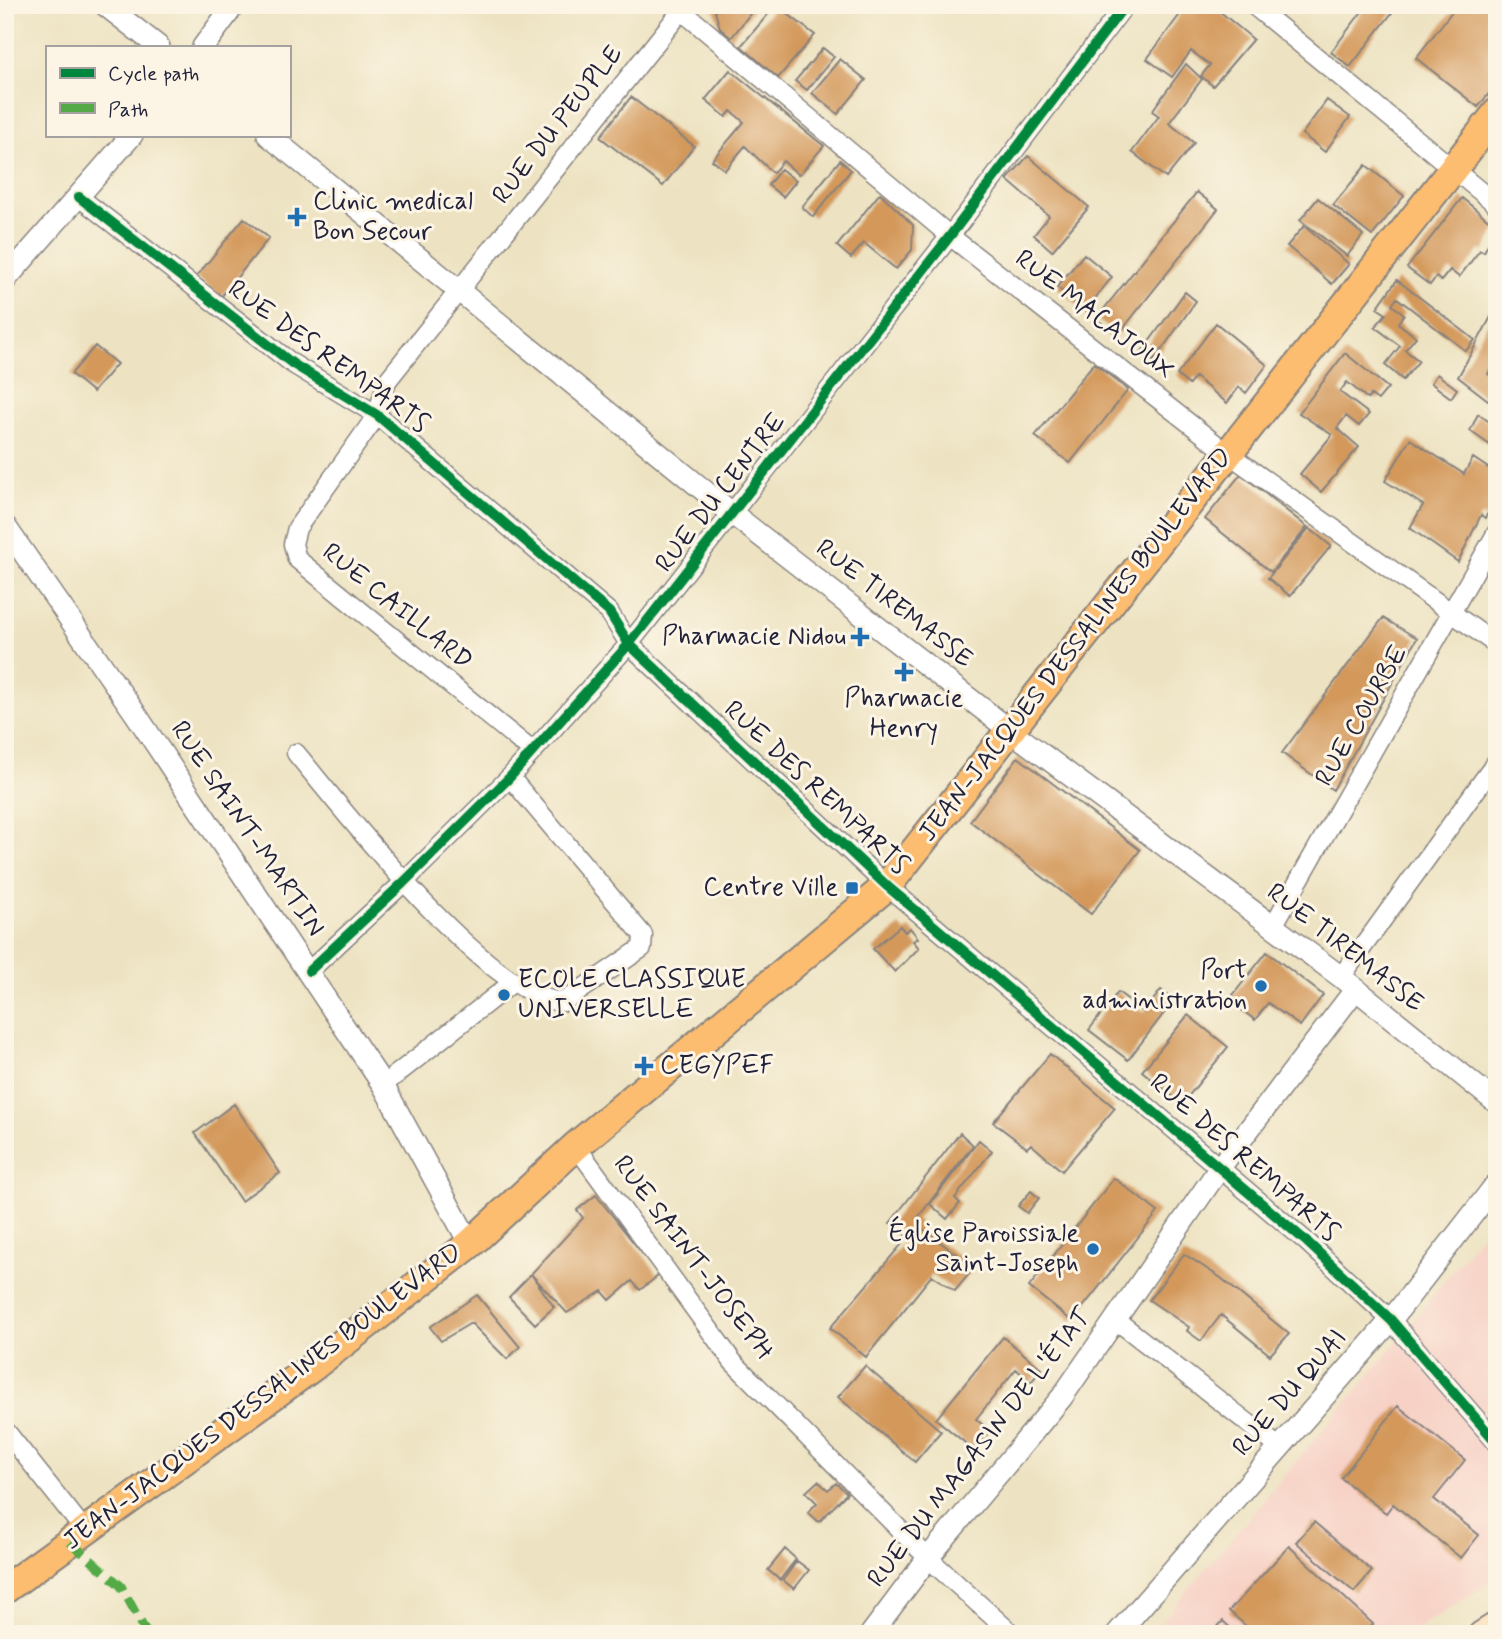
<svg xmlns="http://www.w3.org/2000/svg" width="1502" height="1639" font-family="Mynerve,sans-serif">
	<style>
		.built { fill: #f7d1c6 }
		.building { fill: #d3985a }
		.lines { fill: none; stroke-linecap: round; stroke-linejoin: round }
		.minor-casing { stroke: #88827e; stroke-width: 21 }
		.tertiary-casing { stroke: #88827e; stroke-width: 24 }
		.secondary-casing { stroke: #88827e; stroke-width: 28 }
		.primary-casing { stroke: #88827e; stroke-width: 32 }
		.minor { stroke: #fff; stroke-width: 18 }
		.tertiary { stroke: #fff; stroke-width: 21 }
		.secondary { stroke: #fee5c5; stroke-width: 24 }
		.primary { stroke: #fcbd6f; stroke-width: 28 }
		.quiet { stroke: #53aa46; stroke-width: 9; stroke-dasharray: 18 9; stroke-linecap: butt }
		.cycleway-casing { stroke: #fcf5e5; stroke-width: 15 }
		.cycleway { stroke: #00873e; stroke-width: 10 }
		.poi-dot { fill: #1f6fb2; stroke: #fcf5e5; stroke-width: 2.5 }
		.labels { text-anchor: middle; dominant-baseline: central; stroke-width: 6; stroke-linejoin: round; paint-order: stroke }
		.street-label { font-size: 26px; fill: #22223b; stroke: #fcf5e5 }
		.poi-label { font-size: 26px; fill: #22223b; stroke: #fcf5e5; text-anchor: end }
	</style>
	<rect width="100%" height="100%" fill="#fcf5e5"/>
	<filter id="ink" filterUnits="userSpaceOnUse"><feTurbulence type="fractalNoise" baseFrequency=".0143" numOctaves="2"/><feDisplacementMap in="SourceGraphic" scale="14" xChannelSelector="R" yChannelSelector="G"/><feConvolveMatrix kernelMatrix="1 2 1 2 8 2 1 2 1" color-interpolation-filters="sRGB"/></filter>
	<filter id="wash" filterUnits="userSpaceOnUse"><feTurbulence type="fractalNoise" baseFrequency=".00686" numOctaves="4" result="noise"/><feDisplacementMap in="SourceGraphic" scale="28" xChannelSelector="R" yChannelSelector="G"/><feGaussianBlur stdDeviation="1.57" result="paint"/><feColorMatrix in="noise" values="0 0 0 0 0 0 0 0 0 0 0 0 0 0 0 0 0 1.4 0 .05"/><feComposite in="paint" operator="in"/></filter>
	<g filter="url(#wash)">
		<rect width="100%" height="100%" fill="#ede3c2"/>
		<!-- built -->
		<path class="built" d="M1497,1214V1578L1408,1634H1151L1392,1348Z"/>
		<g id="blocks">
			<!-- building -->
			<path class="building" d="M713,5H757L731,38L720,28Z
				M776,5L815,35L778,78L741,46Z
				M1187,5H1212L1253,39L1213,86L1201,76L1210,65L1191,51L1172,77L1147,59Z
				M1367,5H1398L1350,67L1331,52Z
				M1457,5H1497V84L1478,107L1416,58Z
				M823,48L834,57L807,90L795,81Z
				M840,59L866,80L838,114L812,93Z
				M1186,64L1202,79L1169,123L1194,143L1166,178L1132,152L1159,116L1152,111Z
				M730,70L824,146L799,175L783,161L773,173L745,146L725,170L712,160L744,122L731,111L726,117L705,100Z
				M631,97L694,146L663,186L600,137Z
				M1327,100L1350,117L1325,152L1302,134Z
				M1028,156L1089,207L1052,251L1034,235L1049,216L1007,180Z
				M840,160L851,170L813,217L802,207Z
				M1366,165L1404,196L1372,236L1333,205Z
				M781,169L796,181L783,197L768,185Z
				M1197,192L1218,209L1118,335L1096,319Z
				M880,193L913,225L912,250L896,269L864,243L851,258L837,246Z
				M1318,198L1363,235L1347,256L1300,220Z
				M1462,198L1497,227L1484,252L1480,250L1459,277L1450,270L1441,281L1436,277L1430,285L1407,268Z
				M244,218L269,238L221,297L196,277Z
				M1304,226L1349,264L1332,284L1287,246Z
				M1084,254L1112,277L1085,311L1057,287Z
				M1397,280L1475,340L1466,351L1397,298L1392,305L1404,314L1398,323L1416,337L1405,350L1419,361L1403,380L1385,365L1400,346L1375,327L1386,314L1377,308Z
				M1185,292L1196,301L1153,362L1141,353Z
				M1497,306V364L1494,362L1488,374L1497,381V407L1458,377Z
				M1216,323L1267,365L1246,393L1239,387L1227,403L1195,377L1189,385L1177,375Z
				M95,346L117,364L93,392L71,374Z
				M1345,353L1388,388L1378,400L1371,395L1368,399L1347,382L1340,392L1369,414L1359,426L1346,416L1337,428L1359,447L1321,492L1300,474L1332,435L1299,413Z
				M1094,363L1128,390L1070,463L1035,436Z
				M1437,374L1457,389L1451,398L1431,383Z
				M1478,414L1497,427V450L1470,431Z
				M1410,439L1464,474L1473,458L1497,474V498L1485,518L1481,515L1458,562L1410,528L1423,505L1385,481Z
				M1241,474L1307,527L1271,572L1205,519Z
				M1309,528L1331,546L1290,596L1268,578Z
				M1383,618L1417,638L1333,790L1282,753Z
				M1018,757L1140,850L1091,914L970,821Z
				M900,926L905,932L910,928L918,938L913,941L919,948L895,972L873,949Z
				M1267,952L1323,995L1300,1026L1268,1003L1255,1020L1229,1000Z
				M1161,990L1174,1000L1128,1060L1089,1030L1118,992L1144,1012Z
				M1188,1015L1228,1047L1182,1104L1142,1071Z
				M1050,1054L1115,1108L1062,1171L1031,1144L1027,1148L993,1122Z
				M234,1104L280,1173L241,1201L195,1133Z
				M960,1133L973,1145L917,1219L920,1222L918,1225L974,1268L955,1291L932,1275L866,1357L830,1328L908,1237L890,1223Z
				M979,1140L992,1151L955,1198L960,1203L947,1219L930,1204Z
				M1114,1178L1158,1212L1072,1321L1029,1287Z
				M1031,1191L1039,1198L1027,1213L1018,1206Z
				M596,1195L659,1275L640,1290L632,1281L610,1300L602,1291L567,1313L531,1274L583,1218L577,1210Z
				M1184,1254L1221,1278L1289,1334L1270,1355L1221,1315L1201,1341L1187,1331L1189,1327L1149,1300Z
				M531,1274L554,1307L535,1324L509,1297Z
				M477,1295L520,1347L507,1359L471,1323L441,1341L430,1327Z
				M1003,1337L1042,1369L1031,1382L1016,1369L976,1419L990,1431L974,1450L936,1419Z
				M865,1366L941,1431L915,1462L838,1397Z
				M1398,1406L1465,1460L1434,1499L1479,1535L1461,1558L1393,1504L1386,1513L1341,1478Z
				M818,1481L828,1490L836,1483L847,1493L819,1522L808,1512L817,1503L806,1492Z
				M1314,1522L1372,1571L1354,1592L1296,1542Z
				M1289,1546L1373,1624L1365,1634H1255L1229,1611Z
				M785,1549L796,1559L780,1580L768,1570Z
				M797,1561L809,1570L794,1589L783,1580Z
				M1223,1621L1237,1634H1211Z"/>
		</g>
	</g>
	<g filter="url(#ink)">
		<use href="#blocks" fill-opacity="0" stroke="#88827e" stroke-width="2"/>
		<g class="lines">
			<!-- minor casing -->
			<g class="minor-casing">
				<path id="minor" d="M675,5L950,236L1226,452L1497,645
					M1253,5L1497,205
					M79,197L293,364L377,415L609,612L629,644L887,886L1307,1242L1391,1320L1497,1443
					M532,751L297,559L293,544L297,528L377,415L387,381L686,5
					M296,753C345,812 487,997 563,1002L642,948L643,935L510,777
					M1273,926L1497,532
					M309,971L403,883L510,777L629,644L950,236L1125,5
					M1341,977L1497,761
					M383,1085L512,983
					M576,1146L733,1362L928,1558L1012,1634
					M1116,1320L1280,1448
					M5,1430L85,1531"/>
			</g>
			<!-- tertiary casing -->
			<g class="tertiary-casing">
				<path id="tertiary" d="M105,5L159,47
					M203,47L234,5
					M268,135L734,515L1012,732L1341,977L1497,1103
					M5,280L132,135
					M5,526L135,713L383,1085L470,1244
					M871,1634L928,1558L1062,1397L1221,1166L1355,990
					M1117,1634L1391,1320L1497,1183"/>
			</g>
			<!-- secondary casing -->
			<g class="secondary-casing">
				<path id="secondary" d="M1481,1634L1497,1624"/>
			</g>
			<!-- primary casing -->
			<g class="primary-casing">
				<path id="primary" d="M5,1589L311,1368L470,1244L576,1146L887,886L1497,113"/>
			</g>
			<!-- minor -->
			<use href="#minor" class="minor"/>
			<!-- tertiary -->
			<use href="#tertiary" class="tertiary"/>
			<!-- secondary -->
			<use href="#secondary" class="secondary"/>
			<!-- primary -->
			<use href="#primary" class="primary"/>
			<!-- quiet -->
			<path class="quiet" d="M70,1542L121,1586L147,1634"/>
			<!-- cycleway casing -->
			<g class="cycleway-casing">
				<path id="cycleway" d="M79,197L293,364L377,415L609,612L629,644L887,886L1307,1242L1391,1320L1497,1443
					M309,971L403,883L510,777L629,644L950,236L1125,5"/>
			</g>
			<!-- cycleway -->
			<use href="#cycleway" class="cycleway"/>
		</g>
	</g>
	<!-- markers -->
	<g class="poi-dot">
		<path d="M293.5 206.5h7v7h7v7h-7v7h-7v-7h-7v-7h7z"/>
		<path d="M856.5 626.5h7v7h7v7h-7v7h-7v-7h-7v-7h7z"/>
		<path d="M900.5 661.5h7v7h7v7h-7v7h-7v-7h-7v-7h7z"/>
		<rect x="845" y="881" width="14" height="14" rx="3.5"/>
		<circle cx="1261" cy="986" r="7"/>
		<circle cx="504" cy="995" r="7"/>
		<path d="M640.5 1055.5h7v7h7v7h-7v7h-7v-7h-7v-7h7z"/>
		<circle cx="1093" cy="1249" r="7"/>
	</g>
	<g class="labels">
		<!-- street labels -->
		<g class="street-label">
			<text transform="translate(558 125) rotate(-52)">RUE DU PEUPLE</text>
			<text transform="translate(1094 315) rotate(38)">RUE MACAJOUX</text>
			<text transform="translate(328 357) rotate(36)">RUE DES REMPARTS</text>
			<text transform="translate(721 493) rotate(-52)">RUE DU CENTRE</text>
			<text transform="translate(894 604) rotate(38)">RUE TIREMASSE</text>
			<text transform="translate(397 607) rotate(39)">RUE CAILLARD</text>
			<text transform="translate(1076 645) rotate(-52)">JEAN-JACQUES DESSALINES BOULEVARD</text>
			<text transform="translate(1362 716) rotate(-60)">RUE COURBE</text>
			<text transform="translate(816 788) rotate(43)">RUE DES REMPARTS</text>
			<text transform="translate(247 829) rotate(56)">RUE SAINT-MARTIN</text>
			<text transform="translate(1345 948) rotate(38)">RUE TIREMASSE</text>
			<text transform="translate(1244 1158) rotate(41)">RUE DES REMPARTS</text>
			<text transform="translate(693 1258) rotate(53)">RUE SAINT-JOSEPH</text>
			<text transform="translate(1290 1393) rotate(-49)">RUE DU QUAI</text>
			<text transform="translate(263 1397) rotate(-37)">JEAN-JACQUES DESSALINES BOULEVARD</text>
			<text transform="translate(980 1448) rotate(-52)">RUE DU MAGASIN DE L'ÉTAT</text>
		</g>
		<!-- poi labels -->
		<g class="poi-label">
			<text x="313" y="202" text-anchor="start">Clinic medical<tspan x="313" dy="30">Bon Secour</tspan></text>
			<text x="846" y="637">Pharmacie Nidou</text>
			<text x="904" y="699" text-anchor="middle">Pharmacie<tspan x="904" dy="30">Henry</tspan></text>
			<text x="838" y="888">Centre Ville</text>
			<text x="1247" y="971">Port<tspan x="1247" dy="30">administration</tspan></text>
			<text x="518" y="980" text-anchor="start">ECOLE CLASSIQUE<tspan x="518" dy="30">UNIVERSELLE</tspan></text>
			<text x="660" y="1066" text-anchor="start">CEGYPEF</text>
			<text x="1079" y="1234">Église Paroissiale<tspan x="1079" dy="30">Saint-Joseph</tspan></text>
		</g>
	</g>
	<!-- margin -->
	<rect width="1502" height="1639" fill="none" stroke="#fcf5e5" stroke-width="28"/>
	<!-- legend -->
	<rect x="46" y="46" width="245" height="91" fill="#fcf5e5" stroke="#a5a1a1" stroke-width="2"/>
	<rect x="60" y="68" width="35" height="10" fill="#00873e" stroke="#a5a1a1" stroke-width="2"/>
	<text x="108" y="80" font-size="21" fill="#22223b">Cycle path</text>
	<rect x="60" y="103" width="35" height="10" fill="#53aa46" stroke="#a5a1a1" stroke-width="2"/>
	<text x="108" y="116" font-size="21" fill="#22223b">Path</text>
</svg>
